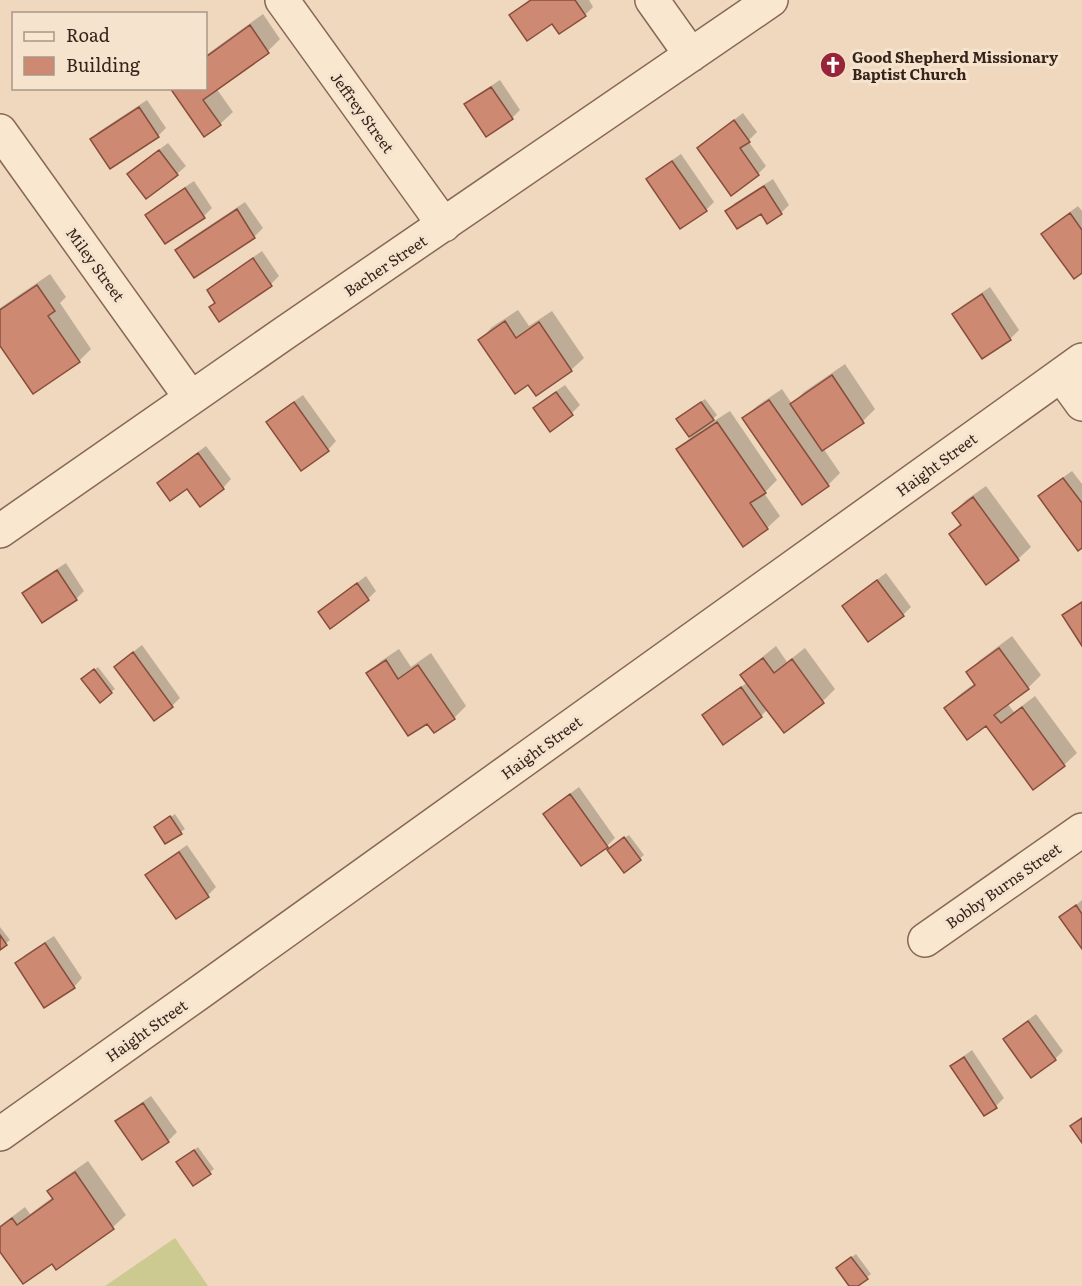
<svg xmlns="http://www.w3.org/2000/svg" width="1082" height="1286" font-family="Literata,serif">
	<style>
		.green { fill: #cdca91 }
		.shadow { fill: #0003 }
		.building { fill: #ce8972; stroke: #874d3b; stroke-width: 1.5 }
		.lines { fill: none; stroke-linecap: round; stroke-linejoin: round }
		.minor-casing { stroke: #876856; stroke-width: 36 }
		.minor { stroke: #fae7d0; stroke-width: 33 }
		.labels { text-anchor: middle; dominant-baseline: central; stroke-width: 6; stroke-linejoin: round; paint-order: stroke }
		.poi-label { font-size: 15px; font-weight: bold; fill: #36241b; stroke: #f6e3cd; text-anchor: start }
		.street-label { font-size: 15px; fill: #36241b; stroke: #f6e3cd }
	</style>
	<rect width="100%" height="100%" fill="#efd8bd"/>
	<!-- green -->
	<path class="green" d="M175,1238L208,1286H105Z"/>
	<!-- shadow -->
	<path class="shadow" d="M529,0H589L593,7L585,15L560,32L553,22L511,15L520,7Z
		M263,14L280,39L268,51L216,88L233,112L220,124L172,88H206V55Z
		M500,80L520,110L512,118L466,105L474,97Z
		M147,100L166,128L158,136L92,139L100,131Z
		M743,113L757,132L748,141L766,166L758,174L699,148L707,140Z
		M168,143L186,166L177,174L146,197L129,174L137,166Z
		M681,154L714,202L706,210L648,179L656,171Z
		M773,179L789,205L781,213L727,211L735,203Z
		M194,181L212,208L204,216L165,242L147,215L155,207Z
		M245,202L263,228L254,237L195,276L177,250L185,242Z
		M1078,206L1082,211V271L1043,234L1051,226Z
		M262,251L279,276L271,284L220,320L211,307L216,302L208,290L217,282Z
		M50,274L66,297L60,303L91,349L79,361L0,343V308Z
		M990,287L1019,330L1010,339L982,357L954,314L962,306Z
		M518,310L529,326L552,311L584,358L571,370L537,394L529,382L480,340L492,327Z
		M845,364L875,409L863,421L823,448L840,473L828,485L744,418L757,406L782,389L792,404L804,392Z
		M565,385L580,405L572,413L550,429L535,409L543,400Z
		M303,395L336,441L328,450L302,469L268,422L276,414Z
		M705,399L717,415L710,422L711,423L730,411L777,480L764,493L780,516L767,528L678,450L691,437L678,419Z
		M206,446L231,479L223,488L200,504L187,487L159,483L167,475Z
		M1072,471L1082,484V546L1040,496L1048,488Z
		M986,486L1031,547L1018,559L951,534L961,523L953,513L966,500Z
		M66,563L84,591L76,599L43,621L24,593L32,585Z
		M886,573L911,607L903,615L844,607L852,598Z
		M366,576L376,591L368,599L320,613L328,605Z
		M1012,636L1041,675L1028,688L1007,703L1014,712L1035,696L1077,753L1064,765L1033,787L986,724L946,708L958,696L975,683L968,672L980,660Z
		M142,645L180,698L172,706L154,719L116,667L124,659Z
		M776,646L787,662L805,648L835,689L823,701L784,731L768,709L761,716L724,743L704,716L712,707L748,682L742,675L755,663Z
		M399,649L411,667L431,653L466,706L454,718L427,721L368,673L381,661Z
		M98,667L115,689L111,692L87,676Z
		M579,787L615,838L607,846L582,864L545,814L553,806Z
		M175,814L185,829L166,842L160,824Z
		M629,835L644,855L625,871L613,846Z
		M187,845L216,887L208,895L176,917L147,875L156,867Z
		M1082,900V946L1061,918Z
		M0,927L10,940L0,948Z
		M54,936L82,978L74,987L17,964L25,955Z
		M1036,1014L1063,1051L1055,1059L1005,1039L1013,1031Z
		M972,1050L1004,1098L996,1106L984,1114L952,1066L961,1058Z
		M151,1096L177,1132L168,1141L142,1158L117,1122L125,1114Z
		M198,1147L214,1169L193,1184L182,1159Z
		M88,1161L126,1215L113,1227L56,1268L52,1262L0,1249V1226L25,1207L30,1214L53,1197L49,1192L62,1179Z
		M856,1254L871,1274L856,1286H851L841,1265Z"/>
	<!-- building -->
	<path class="building" d="M531,0H575L586,16L559,34L552,24L527,41L509,15Z
		M250,25L269,53L203,100L221,125L204,137L170,88H206V57Z
		M491,87L513,119L486,137L464,104Z
		M139,107L159,137L110,169L90,139Z
		M734,120L750,142L740,148L759,175L731,196L697,148Z
		M159,150L178,175L146,199L127,174Z
		M672,161L707,211L680,229L646,179Z
		M764,186L782,214L767,224L761,214L737,229L725,211Z
		M185,188L205,218L165,244L145,215Z
		M237,209L255,238L194,278L175,250Z
		M1070,213L1082,230V273L1074,279L1041,234Z
		M253,258L272,286L219,322L209,307L215,303L207,290Z
		M37,285L55,311L48,316L80,362L33,394L0,346V310Z
		M982,294L1011,340L982,359L952,314Z
		M505,321L516,338L539,322L572,371L536,396L528,385L515,394L478,340Z
		M832,375L864,423L822,451L790,404Z
		M556,392L573,415L550,432L533,408Z
		M769,400L829,486L802,505L742,418Z
		M294,402L329,451L301,471L266,422Z
		M701,402L714,420L689,437L676,419Z
		M717,422L766,493L750,503L768,529L743,547L676,449Z
		M198,453L224,489L200,507L187,489L170,501L157,483Z
		M1063,478L1082,503V548L1078,551L1038,496Z
		M973,497L1019,560L986,585L949,534L961,525L952,513Z
		M57,570L77,600L42,623L22,593Z
		M877,580L904,616L868,642L842,606Z
		M357,583L369,600L330,629L318,612Z
		M1082,602V646L1062,615Z
		M999,648L1029,689L994,715L1001,723L1022,707L1065,766L1033,790L986,726L967,740L944,708L975,685L966,672Z
		M133,652L173,707L154,721L114,667Z
		M763,658L774,673L792,659L824,703L784,733L740,675Z
		M386,660L398,679L418,665L455,719L434,733L427,724L408,736L366,673Z
		M94,669L112,693L100,703L81,679Z
		M741,687L762,717L723,745L702,715Z
		M570,794L608,847L581,866L543,814Z
		M170,816L182,834L165,844L154,827Z
		M624,837L641,860L624,873L607,850Z
		M179,852L209,897L176,919L145,875Z
		M1076,905L1082,914V949L1059,917Z
		M0,935L7,945L0,950Z
		M45,943L75,988L44,1008L15,963Z
		M1028,1021L1056,1060L1031,1078L1003,1039Z
		M964,1057L997,1108L984,1116L950,1066Z
		M143,1103L169,1142L142,1160L115,1121Z
		M1082,1118V1143L1070,1126Z
		M194,1150L211,1174L193,1186L176,1162Z
		M75,1172L114,1229L56,1270L52,1264L23,1284L0,1252V1227L12,1218L17,1225L53,1199L47,1191Z
		M851,1257L868,1279L858,1286H849L836,1268Z"/>
	<g class="lines">
		<!-- minor casing -->
		<g class="minor-casing">
			<path id="minor" d="M282,0L444,225
				M652,0L691,55
				M0,131L191,398
				M1061,375L1082,404
				M0,531L286,332L771,0
				M925,940L1082,830
				M0,1134L196,995L1082,360"/>
		</g>
		<!-- minor -->
		<use href="#minor" class="minor"/>
	</g>
	<!-- icons -->
	<defs>
		<g id="church-disc" transform="scale(1.35)"><circle r="9.5" fill="#972438" stroke="#f6e3cd"/><path d="M-1.2-6h2.4v3.5h3.3v2.4h-3.3V6h-2.4V-.1h-3.3v-2.4h3.3Z" fill="#fff"/></g>
	</defs>
	<g fill-rule="evenodd">
		<use href="#church-disc" x="833" y="65"/>
	</g>
	<g class="labels">
		<!-- poi labels -->
		<g class="poi-label">
			<text x="852" y="56">Good Shepherd Missionary<tspan x="852" dy="17">Baptist Church</tspan></text>
		</g>
		<!-- street labels -->
		<g class="street-label">
			<text transform="translate(363 112) rotate(54)">Jeffrey Street</text>
			<text transform="translate(96 264) rotate(54)">Miley Street</text>
			<text transform="translate(385 265) rotate(-34)">Bacher Street</text>
			<text transform="translate(936 464) rotate(-36)">Haight Street</text>
			<text transform="translate(541 747) rotate(-36)">Haight Street</text>
			<text transform="translate(1003 885) rotate(-35)">Bobby Burns Street</text>
			<text transform="translate(146 1030) rotate(-35)">Haight Street</text>
		</g>
	</g>
	<!-- legend -->
	<rect x="12" y="12" width="195" height="78" fill="#f6e3cd" stroke="#a99786" stroke-width="1.5"/>
	<rect x="24" y="32" width="30" height="9" fill="#fae7d0" stroke="#a99786" stroke-width="1.5"/>
	<text x="66" y="42" font-size="18" fill="#36241b">Road</text>
	<rect x="24" y="57" width="30" height="18" fill="#ce8972" stroke="#a99786" stroke-width="1.5"/>
	<text x="66" y="72" font-size="18" fill="#36241b">Building</text>
</svg>
